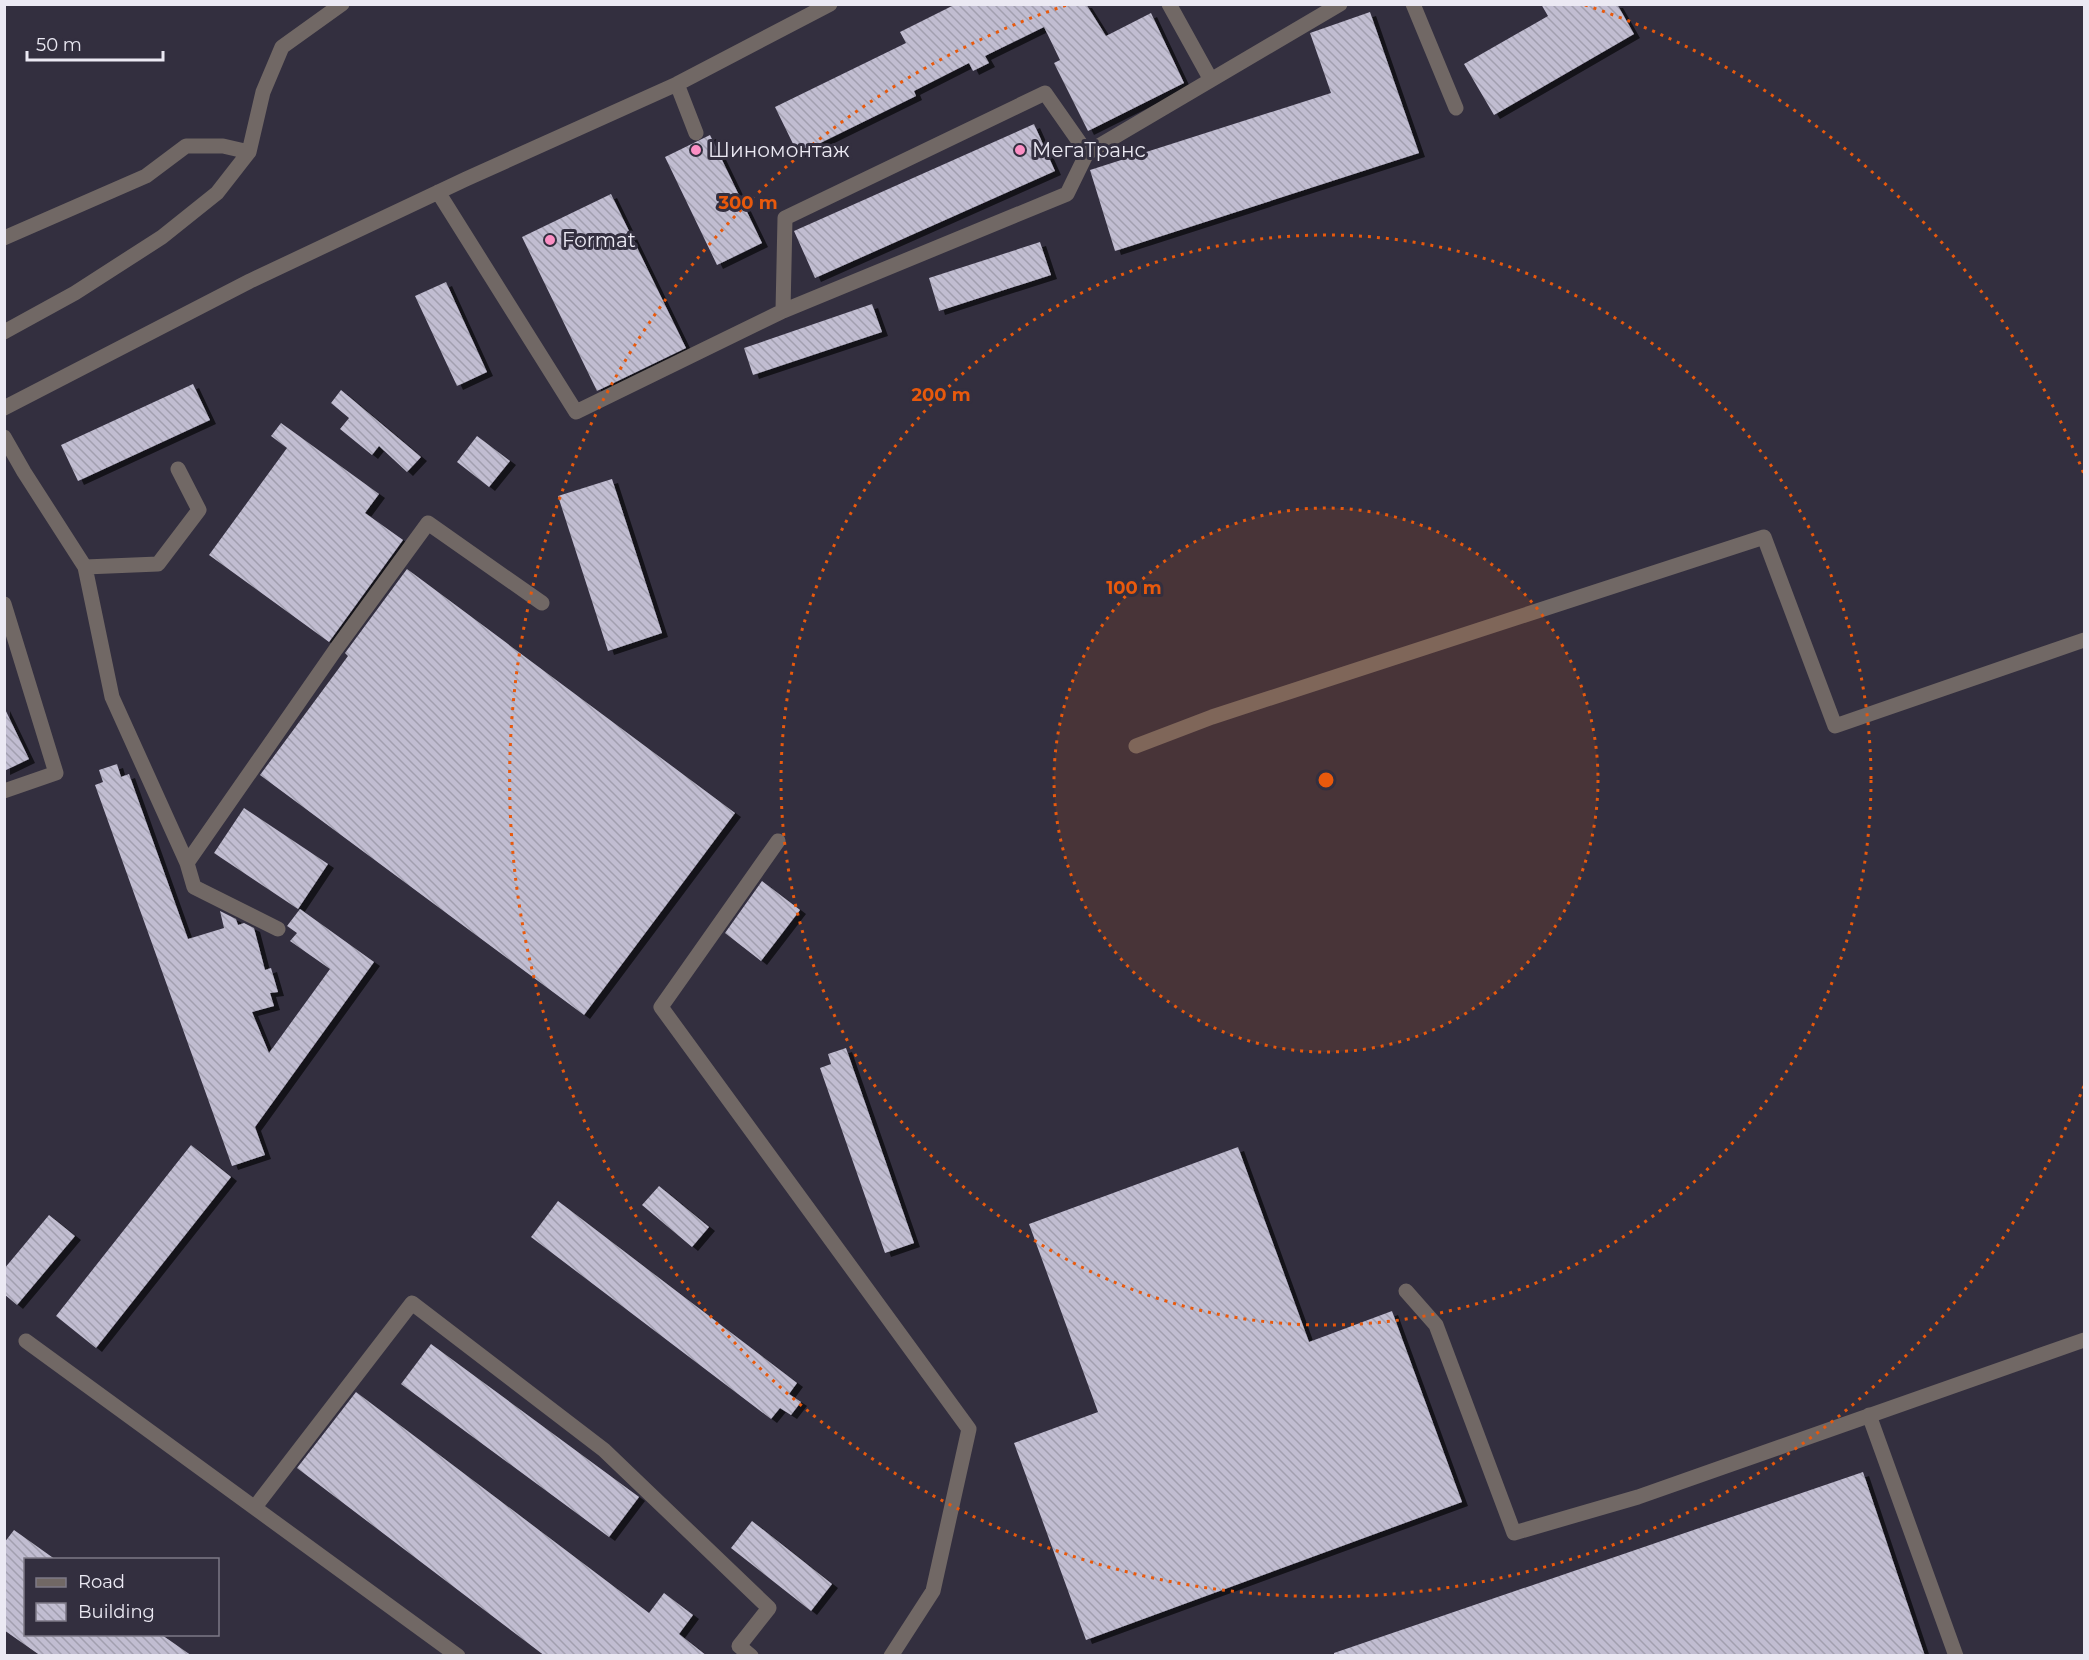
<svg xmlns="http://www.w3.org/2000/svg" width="2089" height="1660" font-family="Montserrat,sans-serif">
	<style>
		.building { fill: url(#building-back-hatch); filter: url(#shadow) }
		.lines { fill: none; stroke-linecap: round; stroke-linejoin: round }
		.minor { stroke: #716865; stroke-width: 15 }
		.ring { fill: none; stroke: #e8590c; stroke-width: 3; stroke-dasharray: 3 6 }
		.poi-dot { fill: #fb8fc4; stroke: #332f3f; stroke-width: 2 }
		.labels { text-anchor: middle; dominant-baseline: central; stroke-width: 6; stroke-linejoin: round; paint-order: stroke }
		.poi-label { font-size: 20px; fill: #ebe9f3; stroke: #332f3f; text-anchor: start }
		.centre { fill: #e8590c; stroke: #332f3f; stroke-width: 3 }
		.ring-label { font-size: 18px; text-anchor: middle; font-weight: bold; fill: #e8590c; stroke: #332f3f; stroke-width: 6; stroke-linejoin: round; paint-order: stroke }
	</style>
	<defs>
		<pattern id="building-back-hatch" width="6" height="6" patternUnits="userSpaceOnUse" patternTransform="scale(1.5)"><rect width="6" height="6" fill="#c1bdd1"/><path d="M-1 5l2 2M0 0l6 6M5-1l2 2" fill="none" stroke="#a29faf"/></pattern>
		<filter id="shadow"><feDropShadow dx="6" dy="4" stdDeviation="0" flood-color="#0009"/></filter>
	</defs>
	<rect width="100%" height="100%" fill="#332f3f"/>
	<!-- building -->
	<path class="building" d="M956,4H1086L1106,36L1151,13L1184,83L1088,131L1054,63L1060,60L1044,27L985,56L989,63L973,71L969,63L914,91L916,96L798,154L775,107L906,43L900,32Z
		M1541,4H1617L1634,34L1494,115L1464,64L1548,16Z
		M1370,12L1419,153L1115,251L1090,170L1331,93L1310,33Z
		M1034,124L1055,171L815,278L794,231Z
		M710,135L762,243L717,265L665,157Z
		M611,194L686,348L597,391L522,237Z
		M1040,242L1051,275L939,311L929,278Z
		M446,282L487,372L457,386L415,296Z
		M872,304L882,332L753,375L744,348Z
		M193,384L210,420L78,481L61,445Z
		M341,390L421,457L407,472L379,446L372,455L340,429L349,418L331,403Z
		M281,423L379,494L365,513L403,540L329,642L209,555L287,448L271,436Z
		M477,436L510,461L489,487L457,462Z
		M612,479L662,633L608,651L558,496Z
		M407,569L735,813L584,1015L260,775L348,656L345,653Z
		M4,707L29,759L4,771Z
		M117,764L121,777L129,774L188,939L224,928L220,911L236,919L238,925L244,923L254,928L265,970L271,968L278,992L270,993L274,1006L252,1012L269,1053L330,969L290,941L297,933L287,926L300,909L374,962L255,1127L265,1155L232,1166L95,785L103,782L99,770Z
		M244,808L328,864L298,909L214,853Z
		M762,881L800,910L761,961L725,933Z
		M846,1048L914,1243L885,1253L820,1068L831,1064L828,1054Z
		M191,1145L231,1177L96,1348L56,1316Z
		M1238,1147L1309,1342L1392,1311L1462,1502L1086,1640L1014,1443L1098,1412L1029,1224Z
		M659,1186L709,1227L692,1247L642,1205Z
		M558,1201L797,1383L789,1394L801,1402L791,1415L780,1408L771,1419L531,1237Z
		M49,1215L75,1236L17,1305L4,1294V1269Z
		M431,1344L639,1497L609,1537L401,1384Z
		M356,1392L649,1613L664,1593L693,1615L679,1634L707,1656H545L297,1468Z
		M1863,1472L1925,1656H1334V1653Z
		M752,1521L832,1584L811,1611L731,1548Z
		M14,1530L56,1560H26V1635H162L192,1656H41L11,1635L4,1630V1543Z"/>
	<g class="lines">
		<!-- minor -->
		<path class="minor" d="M1169,4L1211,80
			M1413,4L1456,108
			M677,84L696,133
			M438,192L576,412L783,311L1067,194L1087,153L1340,4
			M4,238L146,176L186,146H223L249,152
			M783,311L785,218L1045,93L1087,153
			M4,332L75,293L162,237L217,193L249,152L263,92L282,47L342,4
			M4,408L250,281L466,179L677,84L830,4
			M4,437L24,472L85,567L158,564L199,510L178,469
			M85,567L112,697L187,863L194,887L278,929
			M4,604L56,773L4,791
			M1136,746L1212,717L1764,537L1835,726L2084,640
			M778,841L661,1007L969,1429L933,1591L891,1656
			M187,863L336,649L428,523L542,603
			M1406,1291L1436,1325L1514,1533L1638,1497L2084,1340
			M26,1341L458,1656
			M1869,1415L1956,1656
			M255,1507L412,1303L604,1450L769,1608L739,1646L751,1656"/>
	</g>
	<!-- distance rings -->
	<circle cx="1326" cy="780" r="272" fill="#e8590c" fill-opacity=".12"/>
	<g class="ring">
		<circle cx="1326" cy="780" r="272"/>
		<circle cx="1326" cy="780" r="545"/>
		<path d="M2084 1086A817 817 0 1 1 1067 5M1585 5A817 817 0 0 1 2084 474"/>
	</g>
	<!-- markers -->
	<g class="poi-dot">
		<circle cx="696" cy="150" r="6"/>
		<circle cx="1020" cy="150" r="6"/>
		<circle cx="550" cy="240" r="6"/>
	</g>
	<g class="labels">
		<!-- poi labels -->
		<g class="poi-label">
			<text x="708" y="150">Шиномонтаж</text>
			<text x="1032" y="150">МегаТранс</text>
			<text x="562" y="240">Format</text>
		</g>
	</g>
	<circle cx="1326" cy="780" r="9" class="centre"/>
	<g class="ring-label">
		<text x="748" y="209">300 m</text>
		<text x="941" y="401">200 m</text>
		<text x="1134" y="594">100 m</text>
	</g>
	<!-- border -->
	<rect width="2089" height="1660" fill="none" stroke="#ebe9f3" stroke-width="12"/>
	<!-- legend -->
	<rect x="24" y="1558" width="195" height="78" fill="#332f3f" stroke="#7d7987" stroke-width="1.5"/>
	<rect x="36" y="1578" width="30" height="9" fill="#716865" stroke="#7d7987" stroke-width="1.5"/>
	<text x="78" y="1588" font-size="18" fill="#ebe9f3">Road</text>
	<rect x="36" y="1603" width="30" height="18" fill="url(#building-back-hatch)" stroke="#7d7987" stroke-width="1.5"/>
	<text x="78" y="1618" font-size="18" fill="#ebe9f3">Building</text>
	<!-- scale -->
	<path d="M27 51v9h136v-9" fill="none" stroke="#ebe9f3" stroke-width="3"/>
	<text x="36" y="51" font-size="18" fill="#ebe9f3" stroke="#332f3f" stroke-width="4.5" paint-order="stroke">50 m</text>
</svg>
